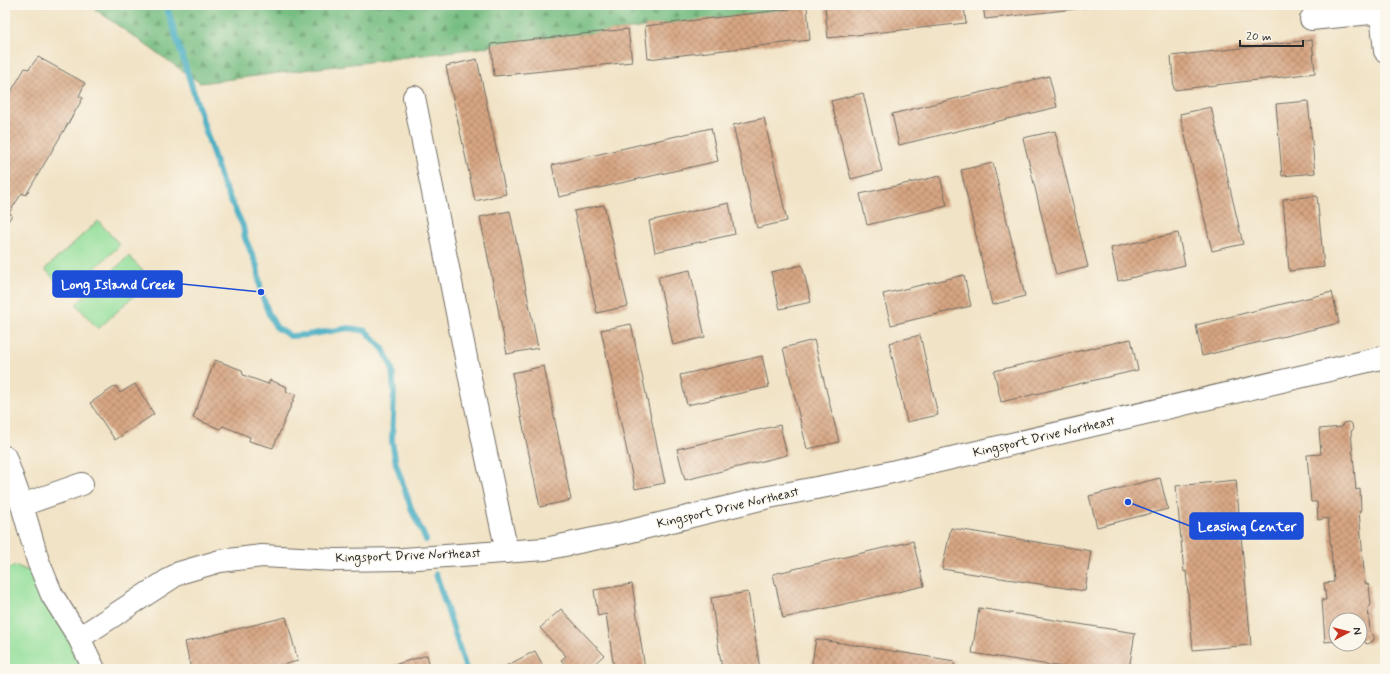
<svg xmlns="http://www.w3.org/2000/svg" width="1390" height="674" font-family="Mynerve,sans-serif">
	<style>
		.green { fill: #94df9b; stroke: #608563 }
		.forest { fill: url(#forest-firs); stroke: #517457 }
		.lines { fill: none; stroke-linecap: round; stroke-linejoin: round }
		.stream { stroke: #41abc1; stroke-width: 6 }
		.building { fill: url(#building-cross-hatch) }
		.minor-casing { stroke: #706b61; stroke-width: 24 }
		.minor { stroke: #fff; stroke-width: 22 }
		.labels { text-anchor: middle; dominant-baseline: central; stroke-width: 3; stroke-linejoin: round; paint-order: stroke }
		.street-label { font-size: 13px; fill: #2b2b2b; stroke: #fbf7ec }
		.leader { fill: none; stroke: #1d4ed8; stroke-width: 1.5 }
		.callout-dot { fill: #1d4ed8; stroke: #fbf7ec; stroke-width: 1.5 }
		.callout { fill: #1d4ed8; stroke: #1d4ed8; stroke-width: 1.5 }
		.callout-label { font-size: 14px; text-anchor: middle; font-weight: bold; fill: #fff }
	</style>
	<defs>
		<pattern id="forest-firs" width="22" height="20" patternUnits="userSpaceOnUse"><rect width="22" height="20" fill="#77be83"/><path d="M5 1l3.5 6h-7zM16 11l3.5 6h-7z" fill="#629b6b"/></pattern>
		<pattern id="building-cross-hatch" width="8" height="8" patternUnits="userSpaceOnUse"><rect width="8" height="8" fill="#d7a683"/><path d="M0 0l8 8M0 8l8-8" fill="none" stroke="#af876b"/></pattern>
	</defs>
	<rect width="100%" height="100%" fill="#fbf7ec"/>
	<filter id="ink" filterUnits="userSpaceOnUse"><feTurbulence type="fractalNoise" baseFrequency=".025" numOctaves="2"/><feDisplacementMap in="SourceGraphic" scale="8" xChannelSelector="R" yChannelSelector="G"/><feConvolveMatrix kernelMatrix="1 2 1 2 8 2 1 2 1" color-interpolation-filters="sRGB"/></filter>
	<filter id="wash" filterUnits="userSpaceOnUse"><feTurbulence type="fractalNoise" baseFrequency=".012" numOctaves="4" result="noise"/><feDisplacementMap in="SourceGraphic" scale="16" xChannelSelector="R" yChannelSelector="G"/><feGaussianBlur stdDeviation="0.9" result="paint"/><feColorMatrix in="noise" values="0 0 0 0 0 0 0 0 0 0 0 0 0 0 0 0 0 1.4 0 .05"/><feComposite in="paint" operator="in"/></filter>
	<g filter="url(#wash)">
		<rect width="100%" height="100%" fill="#f1e3c6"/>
		<!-- green -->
		<path class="green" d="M98,221L120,245L67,294L45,269Z
			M129,256L151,280L98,329L76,304Z
			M17,566L31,572L94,669H5V569Z"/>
		<!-- forest -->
		<path class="forest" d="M89,5H821L200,83Z"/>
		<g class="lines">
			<!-- stream -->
			<path class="stream" d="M166,5L222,182L243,226L245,238L257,266L261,292L268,312L276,327L290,336L307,335L349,328L366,331L383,349L392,368L394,392L392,441L396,464L412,511L426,540
				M436,574L466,669"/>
		</g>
		<g id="blocks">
			<!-- building -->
			<path class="building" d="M845,5H964L966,23L828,38L825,7Z
				M983,5H1101V6L985,19Z
				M807,7L810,40L648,59L645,26Z
				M628,29L632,62L494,76L491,44Z
				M1312,40L1315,73L1174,90L1171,56Z
				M38,57L85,83L79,96L83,98L26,195L22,193L9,213L12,215L5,226V102L25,68L29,69Z
				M477,59L506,194L475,201L446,66Z
				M1049,76L1057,107L899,145L892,114Z
				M863,93L882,171L851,179L831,101Z
				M1308,101L1315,173L1282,176L1276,104Z
				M1211,107L1243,244L1212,251L1180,114Z
				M764,118L787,221L757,228L733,125Z
				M711,128L718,161L559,197L552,165Z
				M1055,131L1088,267L1056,275L1023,138Z
				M993,163L1025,296L992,305L961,170Z
				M940,176L947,206L867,225L860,194Z
				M1317,196L1324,267L1289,271L1283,199Z
				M729,203L735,234L655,252L649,221Z
				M604,205L628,306L597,313L574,211Z
				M510,211L538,348L507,354L480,217Z
				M1178,233L1185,265L1118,281L1111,248Z
				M802,265L811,302L780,309L771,272Z
				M690,270L705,337L673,345L658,277Z
				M964,275L971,306L891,325L883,294Z
				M1332,292L1339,323L1202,356L1196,325Z
				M631,324L665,483L635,489L601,330Z
				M920,335L938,415L907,422L889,343Z
				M1131,339L1138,370L1001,402L994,371Z
				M814,340L839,442L807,449L783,348Z
				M762,356L769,387L687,405L680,375Z
				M215,360L242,370L243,375L268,384L270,380L287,387L286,392L296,394L273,448L249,441L250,437L223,426L220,429L193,418Z
				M544,366L571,500L540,507L512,373Z
				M135,384L154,414L115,440L90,403L116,386L120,393Z
				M1348,422L1352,424L1353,430L1351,431L1356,490L1360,489L1361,511H1359L1365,583L1369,585L1371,605L1368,608L1370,632L1374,636V640L1368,644L1365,643V639H1360V620H1336V641L1325,642L1322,600H1326L1324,583L1334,582L1328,518L1318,520L1317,502H1311L1307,455L1321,454L1319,429L1342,427L1343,423Z
				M780,425L787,455L685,480L677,449Z
				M1160,478L1168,509L1097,527L1089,496Z
				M1236,480L1251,645L1193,650L1186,571L1184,572L1176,486Z
				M951,528L1091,551L1085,591L942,569Z
				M913,541L924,586L783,618L773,574Z
				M632,584L645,669H614L606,614L598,616L594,590Z
				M748,592L760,669H722L711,598Z
				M979,608L1135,633L1129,669H1075L972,653Z
				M561,609L604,655L589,669H569L561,660L566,656L540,628Z
				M286,617L298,661L266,669H191L185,642Z
				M816,639L955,661L953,669H811Z
				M535,651L545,669H500Z
				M427,655L431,669H381Z"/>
		</g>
	</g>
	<g filter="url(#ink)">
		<use href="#blocks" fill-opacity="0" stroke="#706b61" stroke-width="1"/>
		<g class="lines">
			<!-- minor casing -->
			<g class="minor-casing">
				<path id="minor" d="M1380,5L1385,51
					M1311,19L1381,12
					M414,97L471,383L507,552
					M5,457L22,505L38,561L52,595L79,638L94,669
					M22,505L82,484
					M79,638L179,573L220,561L262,556L336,560L403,559L545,549L627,532L769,497L853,481L1385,357"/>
			</g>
			<!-- minor -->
			<use href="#minor" class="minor"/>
		</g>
	</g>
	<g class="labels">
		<!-- street labels -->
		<g class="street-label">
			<text transform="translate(1044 437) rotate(-13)">Kingsport Drive Northeast</text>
			<text transform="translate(728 508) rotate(-13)">Kingsport Drive Northeast</text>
			<text transform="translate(408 556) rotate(-2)">Kingsport Drive Northeast</text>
		</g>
	</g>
	<!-- callouts -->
	<path class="leader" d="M261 292L182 284M1128 502L1190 526"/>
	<g class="callout-dot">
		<circle cx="261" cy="292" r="4"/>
		<circle cx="1128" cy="502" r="4"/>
	</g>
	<g class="callout">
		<rect x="53" y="271" width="129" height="26" rx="4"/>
		<rect x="1190" y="513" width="113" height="26" rx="4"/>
	</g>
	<g class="callout-label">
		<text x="118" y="289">Long Island Creek</text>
		<text x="1247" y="531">Leasing Center</text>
	</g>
	<!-- margin -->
	<rect width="1390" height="674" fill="none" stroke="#fbf7ec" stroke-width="20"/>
	<!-- north arrow -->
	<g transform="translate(1348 632) rotate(83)"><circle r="19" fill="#fbf7ec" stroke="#a8a59f"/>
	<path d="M0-3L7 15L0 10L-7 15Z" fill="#c8321e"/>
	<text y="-6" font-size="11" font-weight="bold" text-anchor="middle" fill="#2b2b2b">N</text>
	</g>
	<!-- scale -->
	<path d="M1240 40v6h63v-6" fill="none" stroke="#2b2b2b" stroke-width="2"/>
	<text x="1246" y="40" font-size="12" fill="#2b2b2b" stroke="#fbf7ec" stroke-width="3" paint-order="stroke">20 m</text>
</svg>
